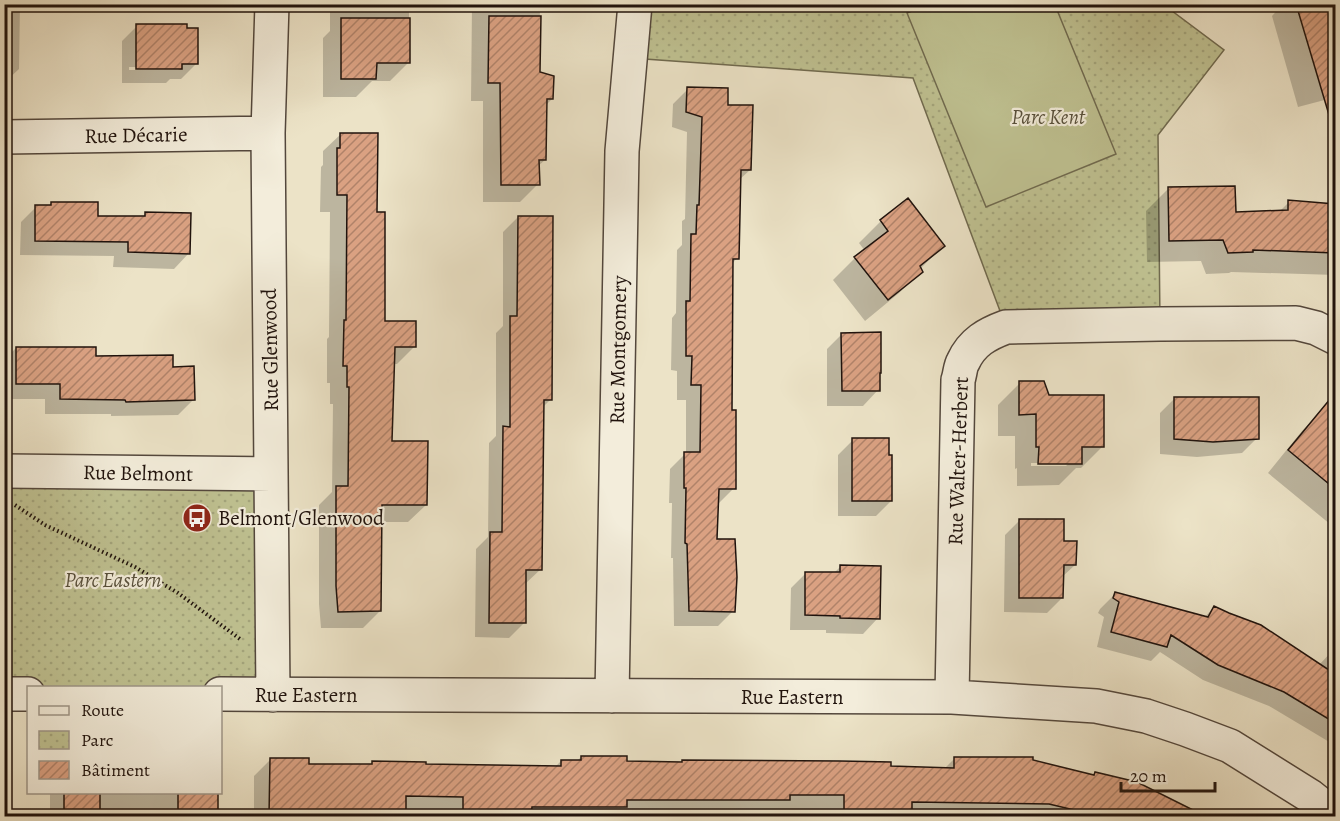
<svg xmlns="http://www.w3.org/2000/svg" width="1340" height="821" font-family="Alegreya,serif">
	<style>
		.park { fill: url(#park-dots); stroke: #706a4f; stroke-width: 1.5 }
		.garden { fill: #bfc191; stroke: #706a4f; stroke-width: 1.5 }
		.shadow { fill: #0003; fill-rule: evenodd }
		.building { fill: url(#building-hatch); stroke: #20130d; stroke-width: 1.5 }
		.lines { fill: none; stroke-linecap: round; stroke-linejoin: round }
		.street-casing { stroke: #53473c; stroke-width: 36 }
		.path { stroke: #20130d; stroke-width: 4; stroke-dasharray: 1.5 3; stroke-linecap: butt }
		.street { stroke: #f3eddb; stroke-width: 33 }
		.labels { text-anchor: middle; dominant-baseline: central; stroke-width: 4.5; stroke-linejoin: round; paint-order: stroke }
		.park-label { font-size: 21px; font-style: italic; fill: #58503b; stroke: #f3eddb }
		.street-label { font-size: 21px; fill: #20130d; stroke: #f3eddb }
		.poi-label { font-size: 21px; fill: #20130d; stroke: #f3eddb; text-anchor: start }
	</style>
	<defs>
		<pattern id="park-dots" width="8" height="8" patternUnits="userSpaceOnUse" patternTransform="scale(1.5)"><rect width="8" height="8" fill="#bfc191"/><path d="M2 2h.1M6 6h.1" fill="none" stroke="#a4a57c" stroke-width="1.8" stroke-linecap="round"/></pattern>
		<pattern id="building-hatch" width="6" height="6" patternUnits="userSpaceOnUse" patternTransform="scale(1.5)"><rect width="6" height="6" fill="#daa182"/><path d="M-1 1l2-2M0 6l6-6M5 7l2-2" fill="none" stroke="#b08269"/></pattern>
	</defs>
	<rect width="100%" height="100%" fill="#ece3c7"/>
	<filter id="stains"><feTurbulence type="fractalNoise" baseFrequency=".00333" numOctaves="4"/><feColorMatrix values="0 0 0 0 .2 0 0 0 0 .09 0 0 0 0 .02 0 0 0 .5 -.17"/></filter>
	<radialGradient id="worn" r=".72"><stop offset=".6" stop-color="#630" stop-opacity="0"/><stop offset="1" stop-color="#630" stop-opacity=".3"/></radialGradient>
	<!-- park -->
	<path class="park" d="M635,4L1164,5L1224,50L1158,135L1160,324L1006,327L913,78L631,58Z
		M5,471L271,474L273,695L220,688H28L5,694Z"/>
	<!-- garden -->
	<path class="garden" d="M926,5H1055L1116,154L986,207L907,13Z"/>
	<!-- shadow -->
	<path class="shadow" d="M4,4H20L19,69L4,83Z
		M330,4H400V7H409V62L390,81H372L356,97H323V38L330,31Z
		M472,4H543L540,8L539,73L552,99L545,106V160L538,166V184L520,202H483V101H471Z
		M1283,4H1336V97L1298,107L1272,16Z
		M137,26L196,64L181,79H170L166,83H122V41ZM129,67H181L178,70H129Z
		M688,89L726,106L750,170L739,180L737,258L732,264L731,411L734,488L719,503H717L716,540L733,611L718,626H674L673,558H671L672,503H669L670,469L686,453V400H677V371L671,370L672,318L676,313L677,250L682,245V221L685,219L687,132L672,127L673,104Z
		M341,134L376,213L383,322L414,347L397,364H393L391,443L426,505L408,522H380V611L363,628H321L319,604V505L332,492L333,404H330V383H327V339L329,337L330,212H320L321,167L323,165V151Z
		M1168,189L1234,213L1279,212L1289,202L1336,205V275L1231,272L1229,273L1206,274L1201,261L1147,262L1146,211Z
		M51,203L96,217L142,218L146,213L189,253L174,269L113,267L114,256L20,255L21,222L36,207H48Z
		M518,217L551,399L542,408L541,569L525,584L524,623L509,638L475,637L476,549L488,537L489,443L496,436V333L503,326V232Z
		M881,221L943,246L920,269L921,271L899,293L865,321L833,280L855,258L865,251L859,243Z
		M842,334L878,390L863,406H827V349Z
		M16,348L172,368L193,400L178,415L111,416V414H45V399H4V360Z
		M1020,383L1048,396L1103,446L1081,468H1076L1059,485L1017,486V468L1015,469V436H998V405ZM1031,463H1069L1066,466H1031Z
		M1175,398L1257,438L1242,453L1197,457L1160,454V413Z
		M1324,409L1336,419V529L1268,473L1302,431Z
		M853,440L891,501L876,516H838V455Z
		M1020,520L1062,543L1075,565L1062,577V598L1047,613L1004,612L1005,535Z
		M841,566L878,618L863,634L826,633V630H790L791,588L806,573H834Z
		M1115,594L1204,618L1214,607L1319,665L1336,647V746L1269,706L1203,680L1160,652L1151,661L1097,647L1104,617L1098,613L1100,609Z
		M581,757L626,763L680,764L682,761L944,769L955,758L1032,761L1093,776L1095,774L1136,783L1201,816H829V811H778L773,816H448V812H405L404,816H254V776L270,760L307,765H369L372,763L425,766L555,767L561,761H577Z
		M50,792H217L216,816H163L164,809H99L98,816H50Z"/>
	<!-- building -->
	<path class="building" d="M1296,4H1335V114L1329,115Z
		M489,16H541L540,72L554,76L553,99H547L546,160H539L540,185H501L500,83H488Z
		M341,18H410V63H377L376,79H341Z
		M136,24H187V28H198V64H182V69H136Z
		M687,87L728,88V105H753L751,170H741L739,259H733L732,410H736V489H719L717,539H735L737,577L735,612L689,611L687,544L685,543L686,488H684V452H700L701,385H691L692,356H686V301H690L691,234H696L697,205H699L702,117L686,112Z
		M340,133H378L377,212H385V321H416V347H395L392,441H428L427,505H382L381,611L338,612L336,586V486H348L349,387H347V366H343L344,320H346L347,195H337V148H340Z
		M1235,186L1236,212L1288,210V200L1335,204V253L1253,250V252L1228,253L1223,240L1169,241L1168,187Z
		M908,198L945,246L920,266L923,272L888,300L854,257L888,231L880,220Z
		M51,202H98V216H145V212L191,213L190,254L128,252V242L35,241V205H51Z
		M518,216H553L552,400H544L542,570H526V623H489L490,532H502L503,426L510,427V316H517Z
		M881,332V373H880V391H842L841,333Z
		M16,347H96V356L173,355V367L194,366L195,400L126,402L125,400L60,399V384H16Z
		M1019,381H1044L1049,395H1104V447H1082V464H1038L1039,447H1036V414L1019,415Z
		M1335,393V489L1288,450Z
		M1174,397H1259V439L1213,442L1174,439Z
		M852,438H889V455H892V501H852Z
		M1019,519H1064V541H1077L1076,565H1064L1063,598H1019Z
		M840,565L881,566L880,619L840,618V616L805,615V572H840Z
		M1115,592L1208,617L1214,606L1229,613L1261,625L1335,674V723L1284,692L1218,665L1171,635L1167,647L1111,632L1119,602L1113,598Z
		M581,756H627V761L682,762V760L840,761L891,762V766L954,768V757H1033V760L1094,775L1095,772L1137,782L1205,816H1082L1083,812L1049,804L912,802V815L844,813V795H790V800H627V807H532L531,816H463V797L406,796V816H269L270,758H309V764H372V761L426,762V764L561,766V760H581Z
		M64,792H100V816H64Z
		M178,792H218V816H178Z"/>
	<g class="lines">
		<!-- street casing -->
		<g class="street-casing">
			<path id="street" d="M272,4L268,133L273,695
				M4,137L268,133
				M4,471L271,474
				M4,694H28
				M220,694L952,697L1096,706L1146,716L1185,729L1230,746L1310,796L1335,816
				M612,696L622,151L635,4
				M952,697L958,380C960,375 960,367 963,362C972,342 987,334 1006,327L1160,324L1296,323L1316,328L1336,338"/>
		</g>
		<!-- path -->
		<path class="path" d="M15,505L45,525L135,567L178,593L240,639"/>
		<!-- street -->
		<use href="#street" class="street"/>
	</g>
	<!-- icons -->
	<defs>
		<g id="bus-disc" transform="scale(1.5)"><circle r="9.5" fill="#8f2418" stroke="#f3eddb"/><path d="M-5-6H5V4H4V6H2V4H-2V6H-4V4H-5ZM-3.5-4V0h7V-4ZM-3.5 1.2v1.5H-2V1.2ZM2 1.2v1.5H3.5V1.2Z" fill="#fff"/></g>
	</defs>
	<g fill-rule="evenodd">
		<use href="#bus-disc" x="197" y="518"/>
	</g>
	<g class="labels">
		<!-- park labels -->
		<g class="park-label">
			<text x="1048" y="117">Parc Kent</text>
			<text x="113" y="580">Parc Eastern</text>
		</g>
		<!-- street labels -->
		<g class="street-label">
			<text transform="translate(136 135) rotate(-1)">Rue Décarie</text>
			<text transform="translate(270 350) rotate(-91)">Rue Glenwood</text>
			<text transform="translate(618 350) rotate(-89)">Rue Montgomery</text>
			<text transform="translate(958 461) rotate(-88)">Rue Walter-Herbert</text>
			<text transform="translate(138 473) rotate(1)">Rue Belmont</text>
			<text x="306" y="695">Rue Eastern</text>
			<text x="792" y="697">Rue Eastern</text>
		</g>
		<!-- poi labels -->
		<g class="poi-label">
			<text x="218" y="518">Belmont/Glenwood</text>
		</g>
	</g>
	<!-- margin -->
	<rect width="1340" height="821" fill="none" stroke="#ece3c7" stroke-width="24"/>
	<rect x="6" y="6" width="1328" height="809" fill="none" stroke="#20130d" stroke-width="3"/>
	<rect x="12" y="12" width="1316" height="797" fill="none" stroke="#20130d" stroke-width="1.5"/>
	<!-- legend -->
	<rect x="27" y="686" width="195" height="108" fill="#f3eddb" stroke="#9f9689" stroke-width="1.5"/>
	<rect x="39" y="706" width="30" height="9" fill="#f3eddb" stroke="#9f9689" stroke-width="1.5"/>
	<text x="81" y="716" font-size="18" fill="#20130d">Route</text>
	<rect x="39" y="731" width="30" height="18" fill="url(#park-dots)" stroke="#9f9689" stroke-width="1.5"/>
	<text x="81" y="746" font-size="18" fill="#20130d">Parc</text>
	<rect x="39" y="761" width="30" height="18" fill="url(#building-hatch)" stroke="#9f9689" stroke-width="1.5"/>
	<text x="81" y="776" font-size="18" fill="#20130d">Bâtiment</text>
	<!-- scale -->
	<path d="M1121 782v9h94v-9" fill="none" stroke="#20130d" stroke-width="3"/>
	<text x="1130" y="782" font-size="18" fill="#20130d" stroke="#f3eddb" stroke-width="4.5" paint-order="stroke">20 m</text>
	<rect width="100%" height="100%" filter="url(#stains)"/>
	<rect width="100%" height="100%" fill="url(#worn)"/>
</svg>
